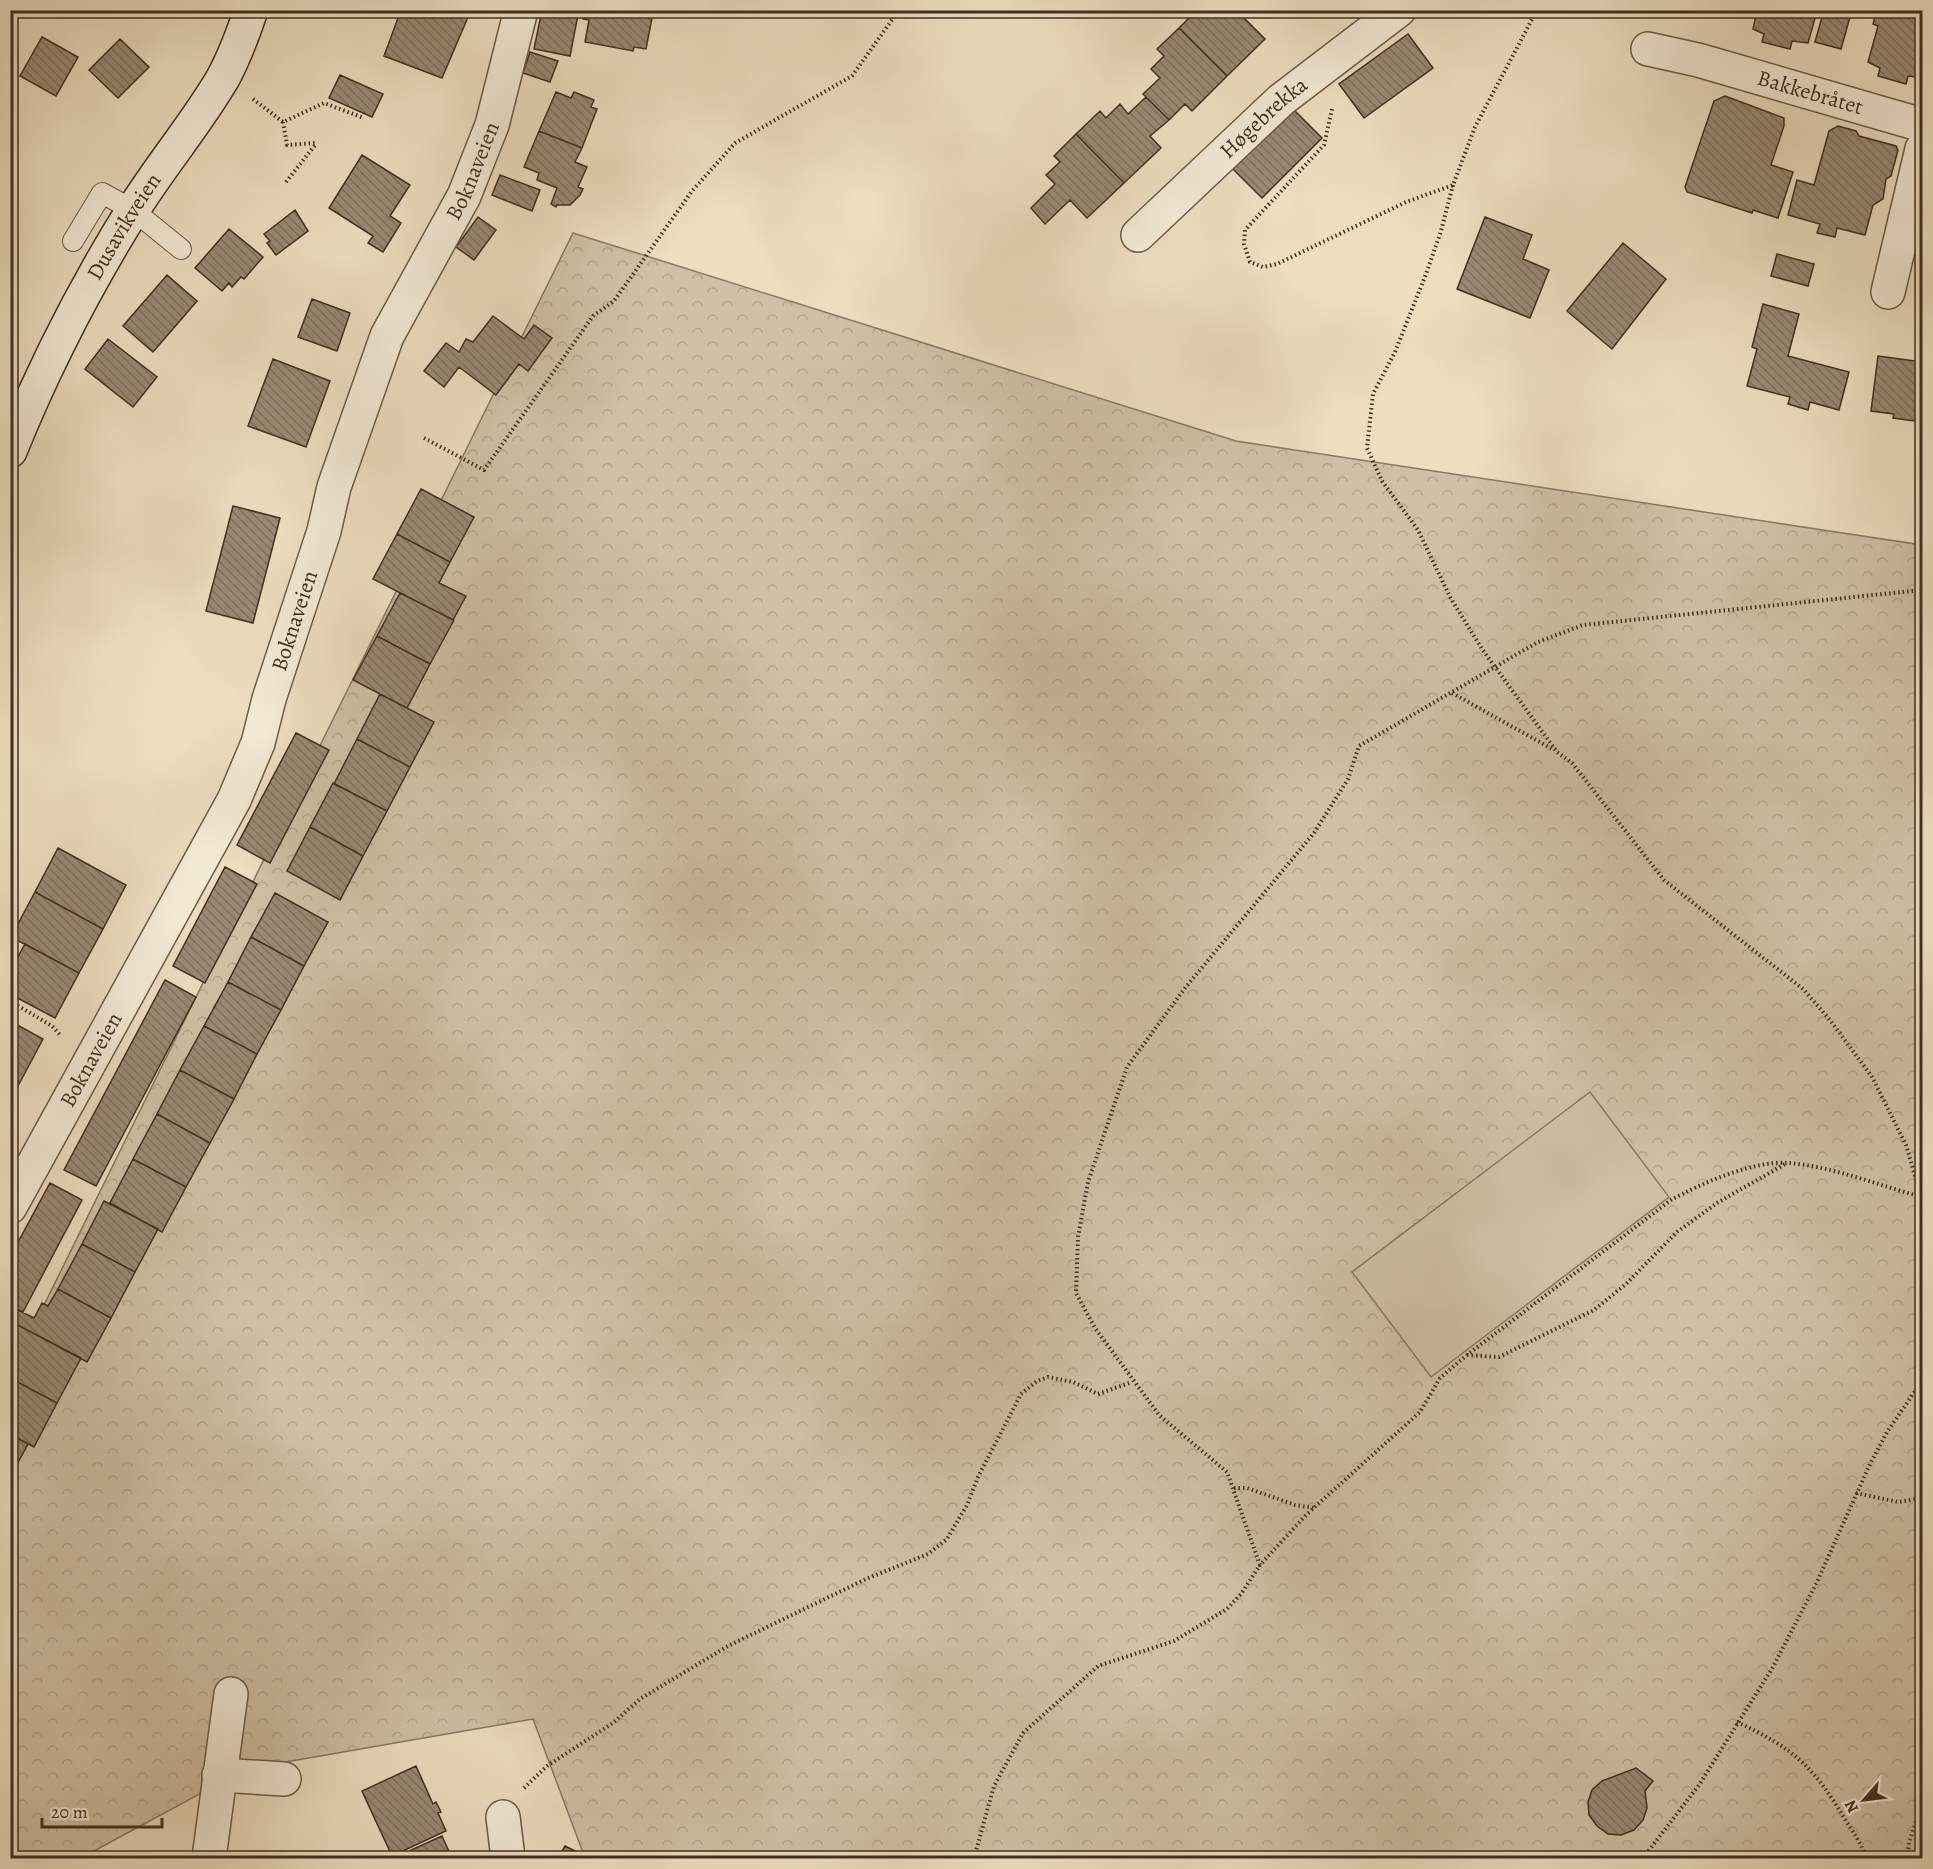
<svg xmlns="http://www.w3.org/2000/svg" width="1933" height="1869" font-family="Alegreya,serif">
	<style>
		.park { fill: url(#park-crowns); stroke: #877863; stroke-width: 1.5 }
		.pitch { fill: #cfc0a5; stroke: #877863; stroke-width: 1.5 }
		.building { fill: url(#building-back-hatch); stroke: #3f2f21; stroke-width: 1.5 }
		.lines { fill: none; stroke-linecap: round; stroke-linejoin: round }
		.lane-casing { stroke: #6a5b49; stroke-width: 22 }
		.street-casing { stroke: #6a5b49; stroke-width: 36 }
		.secondary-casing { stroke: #3f2f21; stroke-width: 36 }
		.path { stroke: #3f2f21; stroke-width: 4; stroke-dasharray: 1.5 3; stroke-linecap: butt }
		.lane { stroke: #f3ead6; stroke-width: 20 }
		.street { stroke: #f3ead6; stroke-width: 33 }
		.secondary { stroke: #f3ead6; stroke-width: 33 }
		.labels { text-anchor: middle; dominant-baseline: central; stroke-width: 6; stroke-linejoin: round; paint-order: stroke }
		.street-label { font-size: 22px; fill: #3f2f21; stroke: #f3ead6 }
	</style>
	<defs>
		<pattern id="park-crowns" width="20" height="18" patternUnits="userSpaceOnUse" patternTransform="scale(1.5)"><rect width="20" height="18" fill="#cfc0a5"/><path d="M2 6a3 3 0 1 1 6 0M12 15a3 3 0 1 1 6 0" fill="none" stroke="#b3a58e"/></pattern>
		<pattern id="building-back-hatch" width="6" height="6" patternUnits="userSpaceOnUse" patternTransform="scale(1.5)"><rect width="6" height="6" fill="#998a74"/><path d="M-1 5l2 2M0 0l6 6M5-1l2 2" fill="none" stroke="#7e715f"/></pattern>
	</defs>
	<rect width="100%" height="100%" fill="#eddec0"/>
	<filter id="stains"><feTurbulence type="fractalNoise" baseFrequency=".00333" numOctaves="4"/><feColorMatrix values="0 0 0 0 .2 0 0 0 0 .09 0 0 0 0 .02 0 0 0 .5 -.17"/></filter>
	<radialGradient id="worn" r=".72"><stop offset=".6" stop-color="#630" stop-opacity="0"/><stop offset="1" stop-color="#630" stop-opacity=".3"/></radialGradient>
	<!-- park -->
	<path class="park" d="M573,233L1236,441L1922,545V1858H585L533,1719L246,1769L81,1858H11L10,1374Z"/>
	<!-- pitch -->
	<path class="pitch" d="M1590,1092L1669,1197L1431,1377L1352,1272Z"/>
	<!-- building -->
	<path class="building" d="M112,10H127L120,18Z
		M401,10H471L442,78L384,56Z
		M542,10L578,15L570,56L534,49Z
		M585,10H641L640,16L652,18L646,49L634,47L633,51L585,42L589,20L583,19Z
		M1197,10H1236L1265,39L1227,76L1179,28Z
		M1617,10H1640L1639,15Z
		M1757,10H1812L1811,17L1815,18L1808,43L1792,41L1790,49L1762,42L1764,34L1753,29Z
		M1824,10H1852L1841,49L1815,42Z
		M1877,10H1922V78L1908,76L1906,84L1878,76L1880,68L1868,62L1878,26L1873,24Z
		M1179,28L1227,76L1192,111L1185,104L1169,120L1143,94L1160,78L1151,69L1164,56L1157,49Z
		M1408,34L1433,68L1364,118L1339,84Z
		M42,37L78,57L56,96L20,76Z
		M120,39L149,67L118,98L89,70Z
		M530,52L558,61L550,82L523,73Z
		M340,75L383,94L372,117L329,98Z
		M556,92L571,98L574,92L594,100L591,107L597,109L582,148L539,131Z
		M1725,96L1784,118V126L1771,165L1793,172L1778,218L1753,210L1752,213L1687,192L1685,187L1714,101Z
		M1146,97L1169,120L1150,136L1161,148L1124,183L1076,134L1100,111L1106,118L1120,104L1128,114Z
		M1292,108L1322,138L1262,198L1232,168Z
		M1838,126L1856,131L1859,136L1896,146L1898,150L1891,176L1886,179L1883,199L1873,205L1865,235L1837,228L1835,237L1817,233L1820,224L1788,215L1797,180L1814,185L1829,131Z
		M539,131L582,148L575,162L587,167L578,187L583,189L580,195L570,205H557L556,207L551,204L557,188L537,180L539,173L524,167Z
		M1076,134L1124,183L1087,218L1070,200L1045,224L1031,208L1055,184L1046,175L1060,162L1054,156Z
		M362,155L410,185L390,216L401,223L383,252L368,243L373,236L329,208Z
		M500,175L540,190L532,211L492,195Z
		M295,210L308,231L276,255L267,243L270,241L264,234Z
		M478,217L496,230L474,260L456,247Z
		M1485,217L1532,235L1523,259L1549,270L1530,318L1457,289Z
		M229,229L263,257L244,279L241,277L232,287L229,283L222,291L195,268Z
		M1623,243L1666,279L1612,349L1567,311Z
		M1777,254L1814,264L1808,286L1771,276Z
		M167,275L197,301L153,352L123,326Z
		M312,299L350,313L337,351L298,337Z
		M1763,304L1799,314L1788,356L1849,372L1839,410L1810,402L1808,410L1788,404L1790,397L1747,386L1757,349L1752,347Z
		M493,316L524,339L534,325L552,338L528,371L519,364L496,395L459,367L444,387L424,371L446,343L459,352L466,339L473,342Z
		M108,339L157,377L133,407L85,369Z
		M1878,356L1922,362V422L1893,418L1894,414L1871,411Z
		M273,359L330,381L306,447L248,426Z
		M421,489L474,517L450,562L397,534Z
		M233,506L280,518L253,623L206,611Z
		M397,534L450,562L439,583L466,596L453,620L373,579Z
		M400,593L454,620L430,664L377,636Z
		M377,636L430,664L407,708L353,680Z
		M380,694L434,722L410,767L357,739Z
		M296,733L329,750L270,863L237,845Z
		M357,739L410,767L387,811L334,784Z
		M333,783L387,811L363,856L310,827Z
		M310,827L363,856L340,900L287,871Z
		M58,848L126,885L103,929L35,892Z
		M225,867L257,884L205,983L173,966Z
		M35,892L103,929L79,973L11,937Z
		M275,893L328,922L304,966L251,937Z
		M251,937L304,966L281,1010L228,982Z
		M25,944L79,973L55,1018L10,994V971Z
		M165,980L196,997L96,1186L64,1170Z
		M228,982L281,1010L257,1054L204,1026Z
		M10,1021L43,1039L19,1084L10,1080Z
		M204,1026L257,1054L234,1099L180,1070Z
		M180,1070L234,1099L210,1143L157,1114Z
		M10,1080L19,1084L10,1100Z
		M157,1114L210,1143L186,1187L133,1159Z
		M133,1159L186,1187L162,1232L110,1203Z
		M50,1183L82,1200L23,1312L10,1306V1257Z
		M104,1201L158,1229L135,1272L82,1244Z
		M82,1244L135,1272L111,1318L58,1289Z
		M58,1289L111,1318L87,1362L10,1321L14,1308L34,1318L42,1303L48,1306Z
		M10,1321L81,1358L57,1403L10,1378Z
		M10,1378L57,1403L34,1447L10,1434Z
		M10,1434L28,1444L10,1477Z
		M416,1766L433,1804L436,1802L441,1812L438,1813L446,1831L392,1856L362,1791Z
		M1636,1768L1653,1781L1645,1791L1647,1808L1643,1820L1634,1830L1621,1835L1608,1834L1597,1826L1589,1815L1588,1802L1592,1790L1602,1781Z
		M442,1836L452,1858H415L411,1850Z
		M565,1846L589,1858H558Z"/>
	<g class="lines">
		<!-- lane casing -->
		<g class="lane-casing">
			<path id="lane" d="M73,241L102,193L133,210L181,249"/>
		</g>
		<!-- street casing -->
		<g class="street-casing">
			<g id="street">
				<path id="s1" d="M1648,49L1698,60L1922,125"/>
				<path id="s2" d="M1138,235L1281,100L1399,10"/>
				<path d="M1888,292L1922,149"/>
				<path id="s3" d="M10,1207L234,800L258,743L269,699L324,531L334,487L387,336L464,196L492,125L521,10"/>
				<path d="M219,1775L284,1779"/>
				<path d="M503,1817L508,1858"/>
				<path d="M209,1858L231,1694"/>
			</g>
		</g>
		<!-- secondary casing -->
		<g class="secondary-casing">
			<g id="secondary">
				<path id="s4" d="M10,451C44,367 85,287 133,210C161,165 196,124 223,78C235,56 243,34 251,10"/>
			</g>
		</g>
		<!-- path -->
		<path class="path" d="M253,99L283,122L324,103L364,118
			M1332,109L1324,145L1245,230L1244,244L1250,262L1263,267L1277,264L1406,202L1453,185L1475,127L1537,10
			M283,122L287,145L316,143
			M286,182L316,144
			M1453,185L1441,231L1426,274L1395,352L1373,394L1367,448L1382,481L1418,530L1450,597L1482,649L1557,752L1572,763L1664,880L1803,989L1830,1020L1872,1077L1906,1145L1921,1196L1922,1230
			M424,438L484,470L593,316L614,301L692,191L735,143L852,76L899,10
			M1922,590L1583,625L1538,642L1359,746L1348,779L1314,833L1185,988L1127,1067L1088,1182L1078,1237L1076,1293L1095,1328L1159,1415L1227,1472L1260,1565L1306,1515L1420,1412L1440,1378L1467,1355L1671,1200C1700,1184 1754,1160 1788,1163C1832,1166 1880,1186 1922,1197
			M1452,693L1554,750
			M10,1001L52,1026L61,1036
			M1467,1355L1499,1357L1594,1310L1626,1284L1677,1232L1717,1203L1785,1164
			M1234,1488H1247L1295,1505L1315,1508
			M1856,1493L1898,1502L1922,1498
			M1737,1722C1795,1749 1814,1767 1846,1821C1854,1833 1862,1845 1866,1858
			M524,1788L547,1766L613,1723L640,1699L728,1646L866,1579L928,1554L947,1539L967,1505L978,1477L1021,1394L1037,1381L1048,1377L1073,1382L1098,1394L1132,1382
			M974,1858L994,1786L1023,1733L1098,1666L1174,1641L1227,1609L1241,1594L1260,1565
			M1643,1858L1699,1785L1773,1667L1817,1582L1870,1464L1887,1432L1922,1381
			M1907,1858L1909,1842L1922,1804"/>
		<!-- lane -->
		<use href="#lane" class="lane"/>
		<!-- street -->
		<use href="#street" class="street"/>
		<!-- secondary -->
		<use href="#secondary" class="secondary"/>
	</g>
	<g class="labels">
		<!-- street labels -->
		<g class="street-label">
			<text stroke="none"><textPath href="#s1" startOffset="168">Bakkebråtet</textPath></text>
			<text stroke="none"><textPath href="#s2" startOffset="172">Høgebrekka</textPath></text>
			<text stroke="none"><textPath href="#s3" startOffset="1140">Boknaveien</textPath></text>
			<text stroke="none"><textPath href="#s4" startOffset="252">Dusavikveien</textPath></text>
			<text stroke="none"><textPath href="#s3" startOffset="654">Boknaveien</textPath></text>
			<text stroke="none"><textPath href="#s3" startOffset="168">Boknaveien</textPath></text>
		</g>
	</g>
	<!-- margin -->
	<rect width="1933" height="1869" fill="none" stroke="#eddec0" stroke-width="36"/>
	<rect x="12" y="12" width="1909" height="1845" fill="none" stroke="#3f2f21" stroke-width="3"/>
	<rect x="18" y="18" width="1897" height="1833" fill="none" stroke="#3f2f21" stroke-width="1.5"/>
	<!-- north arrow -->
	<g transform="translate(1864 1800) rotate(242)" stroke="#f3ead6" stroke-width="4.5" paint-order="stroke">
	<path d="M0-4.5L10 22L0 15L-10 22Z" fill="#3f2f21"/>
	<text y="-9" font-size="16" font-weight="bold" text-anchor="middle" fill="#3f2f21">N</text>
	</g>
	<!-- scale -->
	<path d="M42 1818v9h120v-9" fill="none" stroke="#3f2f21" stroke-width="3"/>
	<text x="51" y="1818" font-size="18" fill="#3f2f21" stroke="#f3ead6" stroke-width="4.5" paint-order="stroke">20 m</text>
	<rect width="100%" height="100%" filter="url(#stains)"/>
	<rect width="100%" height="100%" fill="url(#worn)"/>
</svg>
